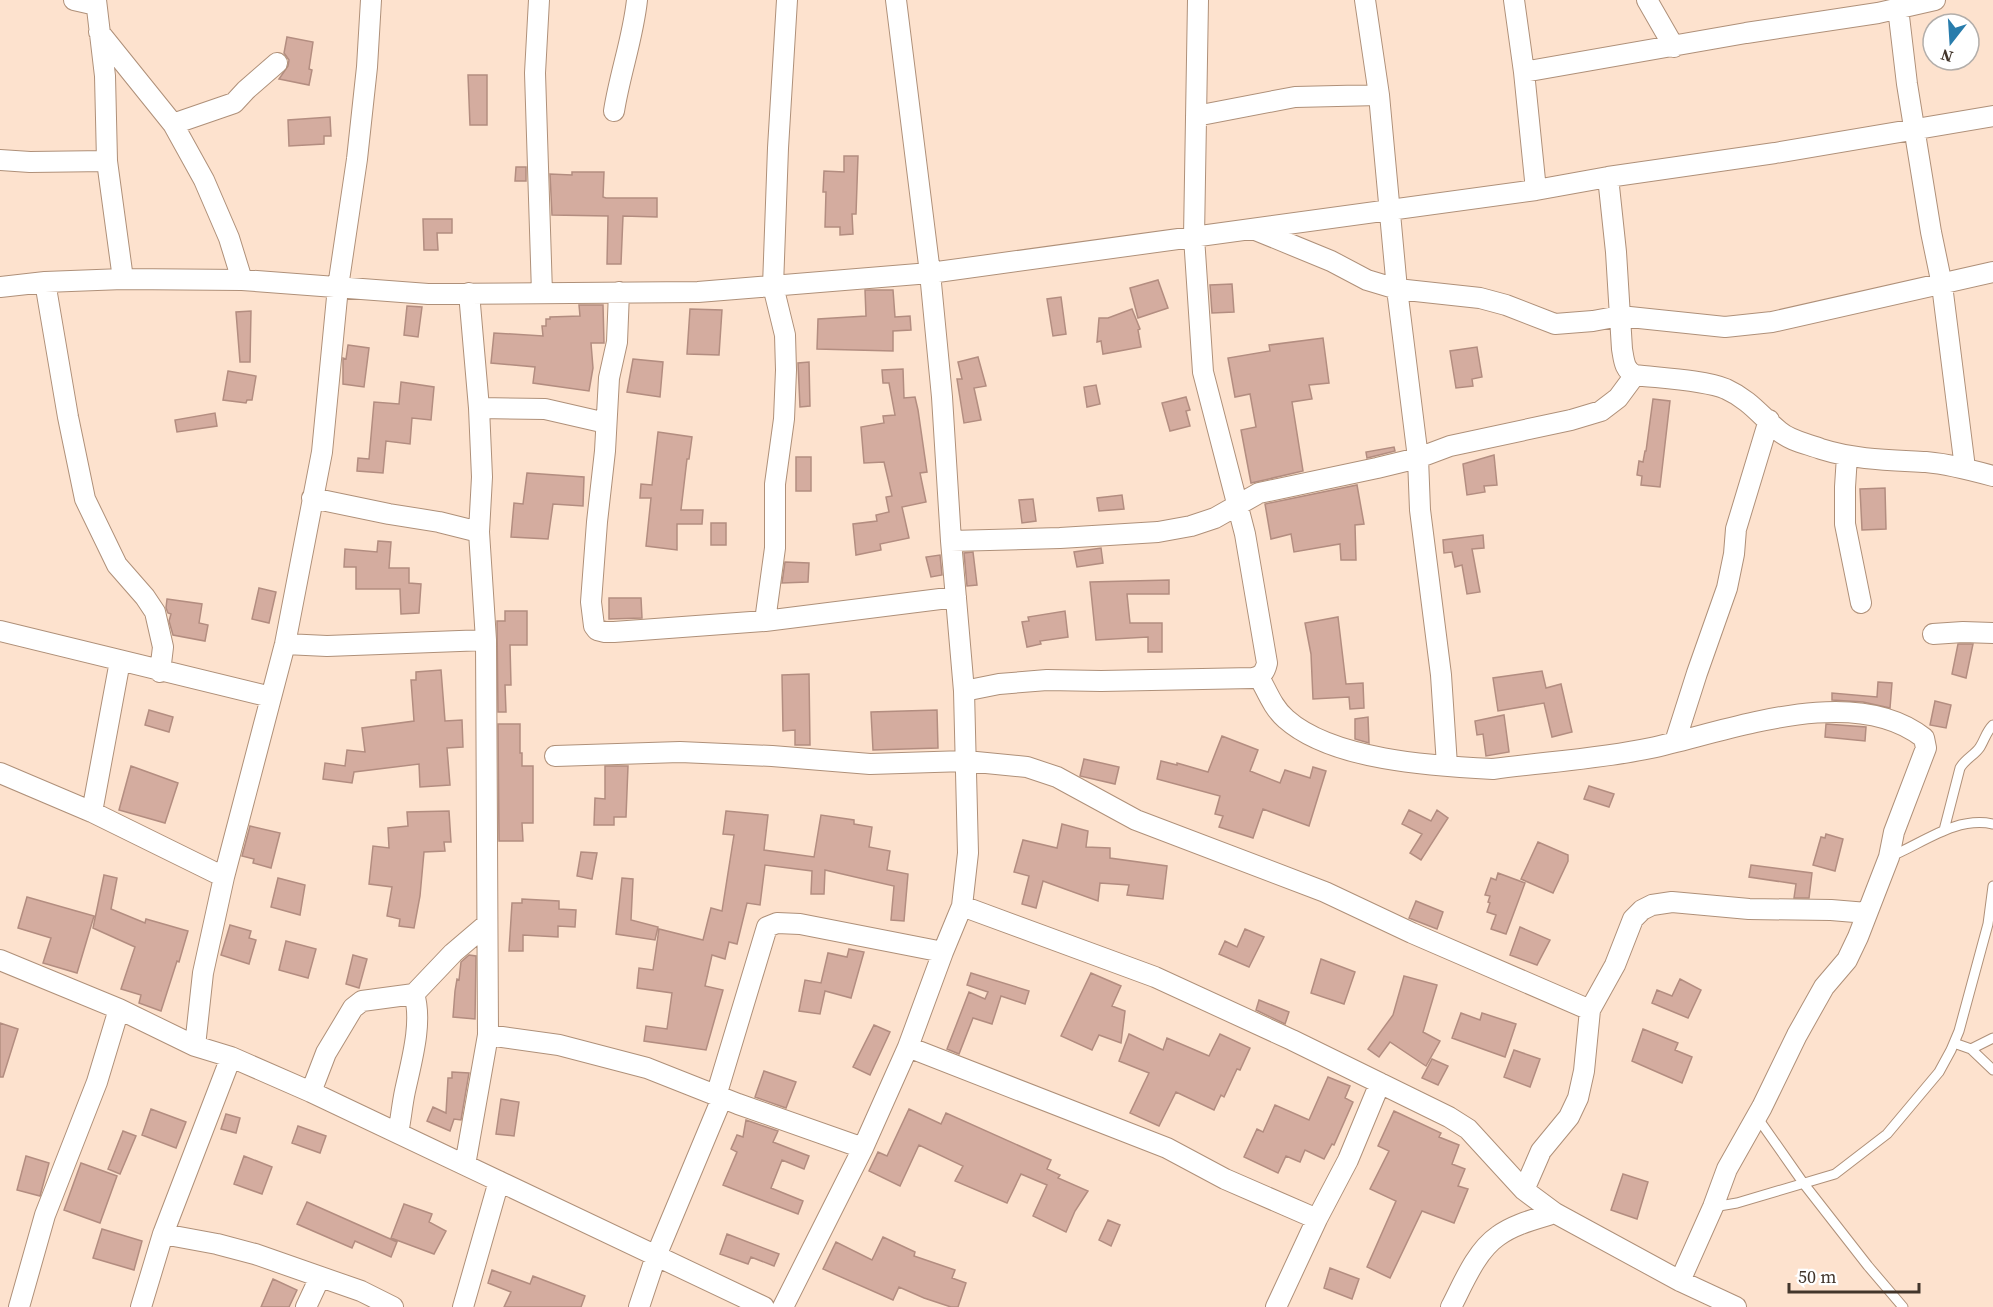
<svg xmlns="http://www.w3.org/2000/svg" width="1993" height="1307" font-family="'Source Serif 4',serif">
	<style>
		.building { fill: #d4ac9f; stroke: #b38d80; stroke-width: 1.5 }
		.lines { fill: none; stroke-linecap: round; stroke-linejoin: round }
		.lane-casing { stroke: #af9079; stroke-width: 11 }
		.street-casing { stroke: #af9079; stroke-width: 22 }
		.lane { stroke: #fff; stroke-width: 9 }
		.street { stroke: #fff; stroke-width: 20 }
	</style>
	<rect width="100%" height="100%" fill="#fde2ce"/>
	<!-- building -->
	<path class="building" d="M287,37L313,42L309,69L312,70L309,85L279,79L288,66L289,60L284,53Z
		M468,75H487V125H470Z
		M330,117L331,136H324V144L289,146L288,120Z
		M844,156H858L856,214H852L853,234L840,235V227H825L826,192H823L824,171L844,172Z
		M516,167H526V181H515Z
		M572,172H604L603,197L606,198H657V217L623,216L621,264H607L608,216L552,215L550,174L572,175Z
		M423,219H452V233H437L438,250H424Z
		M1158,280L1168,308L1138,318L1130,288Z
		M1232,284L1234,312L1212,313L1210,285Z
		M865,290H893L895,317L910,316L911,330L893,331V351L817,349L818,319L866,316Z
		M1061,297L1066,334L1053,336L1047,299Z
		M579,305H603L604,343H591L593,368L589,391L533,383L535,367L491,363L494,333L543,336L542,326H546V319H550V317L580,316Z
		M407,306L422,307L418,337L404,335Z
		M690,309L722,310L719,355L687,354Z
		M1132,309L1140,329L1138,330L1141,347L1103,354L1101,341L1097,342L1099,318H1108Z
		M251,311L250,362H240L236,312Z
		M1323,338L1329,383L1309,385L1312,399L1292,402L1303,471L1251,483L1241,430L1256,427L1250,394L1235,397L1228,358L1270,351L1269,345Z
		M348,345L369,348L364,387L343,384V358L346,359Z
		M1477,347L1482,377L1472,379L1473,386L1456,388L1450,351Z
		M978,357L986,386L974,388L981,420L964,423L957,379H962L958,362Z
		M633,359L663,362L660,397L627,392Z
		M809,362L810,406L800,407L798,363Z
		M903,369L904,398L915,397L918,410L927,472L920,473L926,502L902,507L909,538L880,544L881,550L856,555L853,524L877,521L876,515L889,512L886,497L892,496L884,462L864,463L861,427L884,423L883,416L895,415L889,383H883L882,370Z
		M228,371L256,376L252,400H247L246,403L223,400Z
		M401,382L434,387L431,420L412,418L410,444L386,441L383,473L357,471L358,458L369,459L374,402L399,404Z
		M1096,385L1100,404L1087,407L1084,387Z
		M1186,397L1190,410L1186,411L1190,426L1170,431L1162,403Z
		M1653,399L1670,401L1660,487L1641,485L1642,476L1637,475L1639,461L1643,462L1645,451H1646Z
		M215,413L217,426L177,432L175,420Z
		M658,432L692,437L689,459H687L681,510H703L702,524H677V550L646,546L651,498H640L641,484L652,485Z
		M1394,447L1395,451L1367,458L1366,452Z
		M1494,455L1497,485L1484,486L1485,492L1467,495L1463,464Z
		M796,457H811V491H796Z
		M527,473L584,477L583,506L553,504L548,539L511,537L514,503L523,504Z
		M1357,485L1364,524L1355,525L1356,560H1341L1340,544L1294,552L1291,534L1271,539L1265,504Z
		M1885,488L1886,529L1862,530L1860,489Z
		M1122,495L1124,509L1099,511L1097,498Z
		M1033,499L1036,521L1022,523L1019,500Z
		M711,523H726V545H711Z
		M1483,535L1484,548L1472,549L1480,592L1467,594L1462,565L1455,567L1452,552L1444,553L1443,540Z
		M378,541L391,542L389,568H409V583L421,584L419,613L401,614L400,589H356V567H344L345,549L377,552Z
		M1101,548L1103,563L1077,567L1074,552Z
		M973,552L977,585L967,586L964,553Z
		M940,555L942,575L931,577L926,557Z
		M785,562L809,563L808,582L782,583Z
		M1169,580V594H1127L1130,623H1162V652H1148V637L1096,640L1090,582Z
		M259,588L276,592L269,623L252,619Z
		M609,598H641L642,618L609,619Z
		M167,599L202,604L199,623L208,625L205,641L173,635L169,621L171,614L168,613L166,608Z
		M505,611H527V645H510L511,685H505L506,712H498L497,621H505Z
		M1065,611L1068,637L1040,641L1041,644L1027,647L1022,622L1029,621L1028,617Z
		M1338,617L1346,684L1363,683L1364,708L1350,709L1349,697L1313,699L1311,654L1305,623Z
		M1958,644H1973L1966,678L1952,674Z
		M441,670L445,721L462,720L463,747L447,748L450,785L420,787L419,764L354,772L352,783L323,779L325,763L345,766L347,750L365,752L362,728L414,721L411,680H416V672Z
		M1542,671L1546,688L1561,684L1572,732L1552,737L1544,703L1498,711L1493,678Z
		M809,674L810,745H795V730L783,731L782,675Z
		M1878,682L1892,683L1890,708L1863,702L1832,700V693L1877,697Z
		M1935,701L1951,705L1946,728L1930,725Z
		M149,710L173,717L169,732L145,725Z
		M937,710L938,748L873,750L871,712Z
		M1504,715L1509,752L1486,756L1483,734L1477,735L1475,721Z
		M1368,717L1369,743L1355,739V719Z
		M498,724H520V753H522V766H533V823H522L523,841H499Z
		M1826,724L1866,727L1865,741L1825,737Z
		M1222,736L1258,750L1250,771L1280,783L1285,770L1310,778L1313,767L1326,771L1309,826L1263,809L1253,838L1219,827L1223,816L1215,814L1220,796L1157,779L1161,761L1177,765V763L1208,772Z
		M1084,759L1119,767L1115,784L1080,776Z
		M131,766L178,783L165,823L119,810Z
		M605,766H628L626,817H614V825H594L595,798L605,799Z
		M1589,786L1614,794L1609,807L1584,799Z
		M1409,810L1431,821L1437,810L1448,818L1421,860L1410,853L1422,834L1402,824Z
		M449,811L451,842H444L445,851L424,852L420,896L414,928L399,926L400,919L387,916L392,887L369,884L373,846L389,848L388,828L408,826L407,812Z
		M726,811L768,815L764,850L814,857L821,815L854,820V824L872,827L869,847L890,851L887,870L908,874L904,921L891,920L894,886L825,870L824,894H811L812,871L765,865L760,905L747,903L737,944L729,942L725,959L712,955L705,986L723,990L706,1050L644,1041L646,1026L667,1029L672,993L637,988L639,968L653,970L659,929L703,940L711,908L722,911L734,835L723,834Z
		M1062,824L1088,831L1086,847L1110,848V858L1167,866L1163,899L1127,895L1129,885L1100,883L1098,901L1043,881L1036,908L1022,904L1029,876L1014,872L1023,840L1057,848Z
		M250,826L280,833L271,868L253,863L254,859L242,856Z
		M1826,834L1843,839L1835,871L1813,865L1821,837L1825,838Z
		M1538,842L1568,855V861L1553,893L1521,879Z
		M581,852L597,853L592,879L577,876Z
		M1751,865L1812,873L1809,898H1794L1796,884L1749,877Z
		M1498,873L1525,883L1506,934L1491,929L1496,915L1487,912L1490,903L1488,902L1490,896L1485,895L1491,878L1496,880Z
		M104,875L117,878L111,909L145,923L146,919L188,931L179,962L177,961L161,1011L139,1003L141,995L121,989L135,947L93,928Z
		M278,878L305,885L300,915L271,907Z
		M622,878L633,879L631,920L658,927L655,940L616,934Z
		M27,897L94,916L77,973L43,963L51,938L18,928Z
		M522,899L559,901V909L576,910L575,927L558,926V937L523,935V951H509L512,903H522Z
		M1416,901L1443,912L1437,929L1409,918Z
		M230,925L251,931L249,938L256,940L249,964L221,955Z
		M1520,927L1550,940L1537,965L1510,955Z
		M1245,929L1264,937L1249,967L1219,954L1225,941L1237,947Z
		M286,941L316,949L308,978L279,970Z
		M849,949L864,952L851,998L825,991L820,1014L799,1011L805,980L821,983L828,953L847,957Z
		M353,955L367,959L359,988L346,984Z
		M469,955L476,956L475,1019L453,1017L455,991L457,979L459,980L461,962Z
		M1321,959L1355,972L1344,1004L1311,993Z
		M971,973L1029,991L1025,1004L1001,996L992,1024L973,1018L959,1054L947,1049L969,992L985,999L988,992L967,985Z
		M1091,973L1121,986L1112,1006L1125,1011L1121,1043L1099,1035L1092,1050L1061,1036Z
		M1404,976L1437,985L1423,1032L1440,1041L1426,1066L1390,1042L1379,1057L1368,1049L1393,1015Z
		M1680,979L1701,990L1688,1018L1652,1003L1657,990L1672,996Z
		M1259,1000L1289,1012L1285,1024L1256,1010Z
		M1461,1013L1480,1020L1482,1013L1516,1024L1505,1057L1452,1038Z
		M0,1023L18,1029L3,1077H0Z
		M874,1025L890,1032L870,1075L853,1067Z
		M1643,1029L1678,1043L1675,1050L1692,1057L1682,1083L1632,1061Z
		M1129,1034L1163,1050L1167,1038L1209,1056L1220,1034L1250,1048L1240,1070L1237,1069L1224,1097L1221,1095L1214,1110L1176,1092L1159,1126L1130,1113L1149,1073L1119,1061Z
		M1514,1050L1540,1059L1530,1087L1504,1077Z
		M1432,1059L1448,1066L1438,1085L1422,1078Z
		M764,1071L796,1082L786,1108L755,1097Z
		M452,1072L469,1073L461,1120L454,1119L450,1131L427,1121L433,1107L446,1113L448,1078H452Z
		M1328,1077L1350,1086L1345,1098L1353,1102L1334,1145L1332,1144L1324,1159L1305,1150L1300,1162L1286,1156L1278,1173L1244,1157L1257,1129L1263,1132L1275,1105L1309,1120Z
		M501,1099L519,1102L514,1136L496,1134Z
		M151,1109L186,1122L176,1148L142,1135Z
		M909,1109L941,1124L946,1113L1051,1160L1047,1169L1060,1175L1058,1178L1088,1191L1075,1211L1066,1232L1033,1216L1047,1185L1021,1174L1007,1203L955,1181L963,1166L919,1145L900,1186L869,1171L878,1152L887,1156Z
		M1394,1111L1441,1133L1439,1137L1459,1145L1452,1164L1465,1169L1458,1186L1468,1189L1454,1223L1422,1211L1390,1278L1367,1267L1396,1201L1370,1189L1389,1151L1378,1146Z
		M226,1114L240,1118L236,1133L221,1129Z
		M746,1120L778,1131L773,1142L809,1156L804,1169L782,1160L771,1188L803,1201L798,1214L723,1185L737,1152L731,1149L737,1135L743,1137Z
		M298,1126L326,1136L320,1153L292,1143Z
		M123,1131L136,1136L120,1174L108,1169Z
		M26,1156L49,1163L40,1196L17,1190Z
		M244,1156L272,1167L262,1194L234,1184Z
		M81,1163L117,1176L100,1223L64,1210Z
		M1623,1174L1648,1182L1637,1219L1611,1210Z
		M307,1202L397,1242L391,1257L355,1241L352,1248L297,1224Z
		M404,1204L432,1214L429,1222L446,1231L434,1254L391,1238Z
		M1108,1220L1120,1225L1111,1246L1099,1240Z
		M102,1229L142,1241L134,1270L93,1258Z
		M727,1234L779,1254L774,1266L751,1257L748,1264L720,1254Z
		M883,1237L915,1252L914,1256L955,1270L952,1278L966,1283L958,1307H951L924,1298L899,1287L893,1300L823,1269L836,1242L872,1260Z
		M1330,1268L1359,1279L1352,1299L1324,1288Z
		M492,1270L530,1284L533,1276L585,1296L581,1307H504L511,1292L488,1283Z
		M273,1279L297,1290L289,1307H261Z"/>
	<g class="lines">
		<!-- lane casing -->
		<g class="lane-casing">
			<path id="lane" d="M1944,830L1960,768C1965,759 1975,755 1980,747C1985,739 1986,732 1993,725
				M1889,857C1922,844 1955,816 1993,824
				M1954,1043L1971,1049L1993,1070
				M1971,1049L1993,1038
				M1757,1117L1804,1184L1868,1266L1903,1307
				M1713,1207L1737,1203L1835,1174L1887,1134L1939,1072L1951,1050L1959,1031L1988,924L1993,886"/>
		</g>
		<!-- street casing -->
		<g class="street-casing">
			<path id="street" d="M74,0L96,5
				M96,0L105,76L107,161L123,279
				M539,0L535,73L542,293
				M1365,0L1379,95L1397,289L1418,458L1420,510L1441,675L1447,765
				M1514,0L1524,72L1536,190
				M1647,0L1674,47
				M1898,8L1907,84L1931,232L1942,285L1965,468
				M99,32L173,124L204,180L229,238L242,280
				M1524,72L1746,33L1878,13L1935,0
				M614,111C620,73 633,38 637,0
				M1196,116L1295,97L1379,95
				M173,124L234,103L246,90L277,63
				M0,160L30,162L107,161
				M1608,177L1616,252L1622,349C1624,360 1624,370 1635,375C1659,378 1705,380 1726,389C1750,400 1760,415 1779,431C1790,441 1808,444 1821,449C1856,460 1890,460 1926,462C1949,464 1971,470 1993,476
				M1253,229L1331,261L1367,280L1397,289L1480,298L1506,305L1555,324L1593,321L1620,316L1725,327L1772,322L1993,272
				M45,282L68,417L85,499L117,565L145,597L155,612L163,647L160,672
				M0,287L45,282L123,279L242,280L428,294L698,292L930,273L1536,190L1608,177L1775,153L1993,116
				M619,292L617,342L609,378L605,451L597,522L591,602L594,626L597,630L605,632H614L765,621L956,597
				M479,408L545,409L606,423
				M1847,456L1845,487V524L1861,603
				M312,498L389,514L439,522L479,532
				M951,541L1060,538L1158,532L1191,526L1215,518L1259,493L1377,468L1418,458L1450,446L1571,420L1601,411L1618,398L1635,375
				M765,621L775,548V484L784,419L786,370L785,335L773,286L778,148L787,0
				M0,631L271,697
				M1933,634L1963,632L1993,633
				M285,644L327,646L486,640
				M1259,677C1267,691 1273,708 1286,719C1332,760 1432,766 1493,769C1545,762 1599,759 1651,748C1729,731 1853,682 1924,738L1926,748L1894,832L1889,857L1858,937L1847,960L1824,987L1797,1035L1762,1107L1727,1169L1713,1207L1680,1281
				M964,691L999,684L1047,680L1101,681L1253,678C1262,676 1265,672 1267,663L1245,534L1203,372L1194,237L1198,0
				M1675,742L1697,673L1727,588L1734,554L1736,529L1769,420
				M555,756L680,752L772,756L870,764L966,761L1027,767L1057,777L1136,820L1325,892L1412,933L1590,1010
				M0,773L92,812L224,877
				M92,812L120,661
				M962,906L1155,977L1292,1040L1449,1117L1468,1129L1524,1190L1555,1213L1680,1281L1736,1307
				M0,960L119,1009L195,1046L231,1057L311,1092L764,1307
				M488,1035L559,1045L647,1068L738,1104L863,1148
				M195,1046L203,973L224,877L285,644L322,452L338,287L357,159L367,67L371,0
				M908,1047L1167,1148L1225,1179L1317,1219
				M311,1092L326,1053L353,1008L362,1001L414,994L453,953L487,924
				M716,1096L767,927L777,923L800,924L943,952
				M398,1133C401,1119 402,1105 405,1091C411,1063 423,1022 414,994
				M465,1165L488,1035L486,640L479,532L482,477L479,408L469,293
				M1524,1190L1541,1151L1569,1117L1578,1098L1584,1071L1590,1010L1615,965L1633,919L1642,910L1652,905L1672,902L1749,909L1831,910L1867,913
				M163,1234L217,1244L255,1254L361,1291L393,1307
				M19,1307L45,1215L97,1082L119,1009
				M141,1307L163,1234L231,1057
				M306,1307L320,1277
				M463,1307L499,1181
				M639,1307L656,1256L722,1098
				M783,1307L863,1148L908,1047L943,952L962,906L968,853L964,691L951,541L942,397L930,273L896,0
				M1276,1307L1317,1219L1348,1160L1380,1083
				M1451,1307C1463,1284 1476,1251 1498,1236C1514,1224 1536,1219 1555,1213"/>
		</g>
		<!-- lane -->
		<use href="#lane" class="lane"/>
		<!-- street -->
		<use href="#street" class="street"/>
	</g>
	<!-- north arrow -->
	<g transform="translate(1951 42) rotate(197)"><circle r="28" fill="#ffffff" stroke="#b3aeaa" stroke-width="1.5"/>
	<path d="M0-4.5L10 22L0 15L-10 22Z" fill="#287cac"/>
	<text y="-9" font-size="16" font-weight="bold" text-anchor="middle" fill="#42352b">N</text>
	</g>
	<!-- scale -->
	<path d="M1789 1283v9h130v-9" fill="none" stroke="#42352b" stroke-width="3"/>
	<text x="1798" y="1283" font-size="18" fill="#42352b" stroke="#ffffff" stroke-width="4.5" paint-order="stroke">50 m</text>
</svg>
